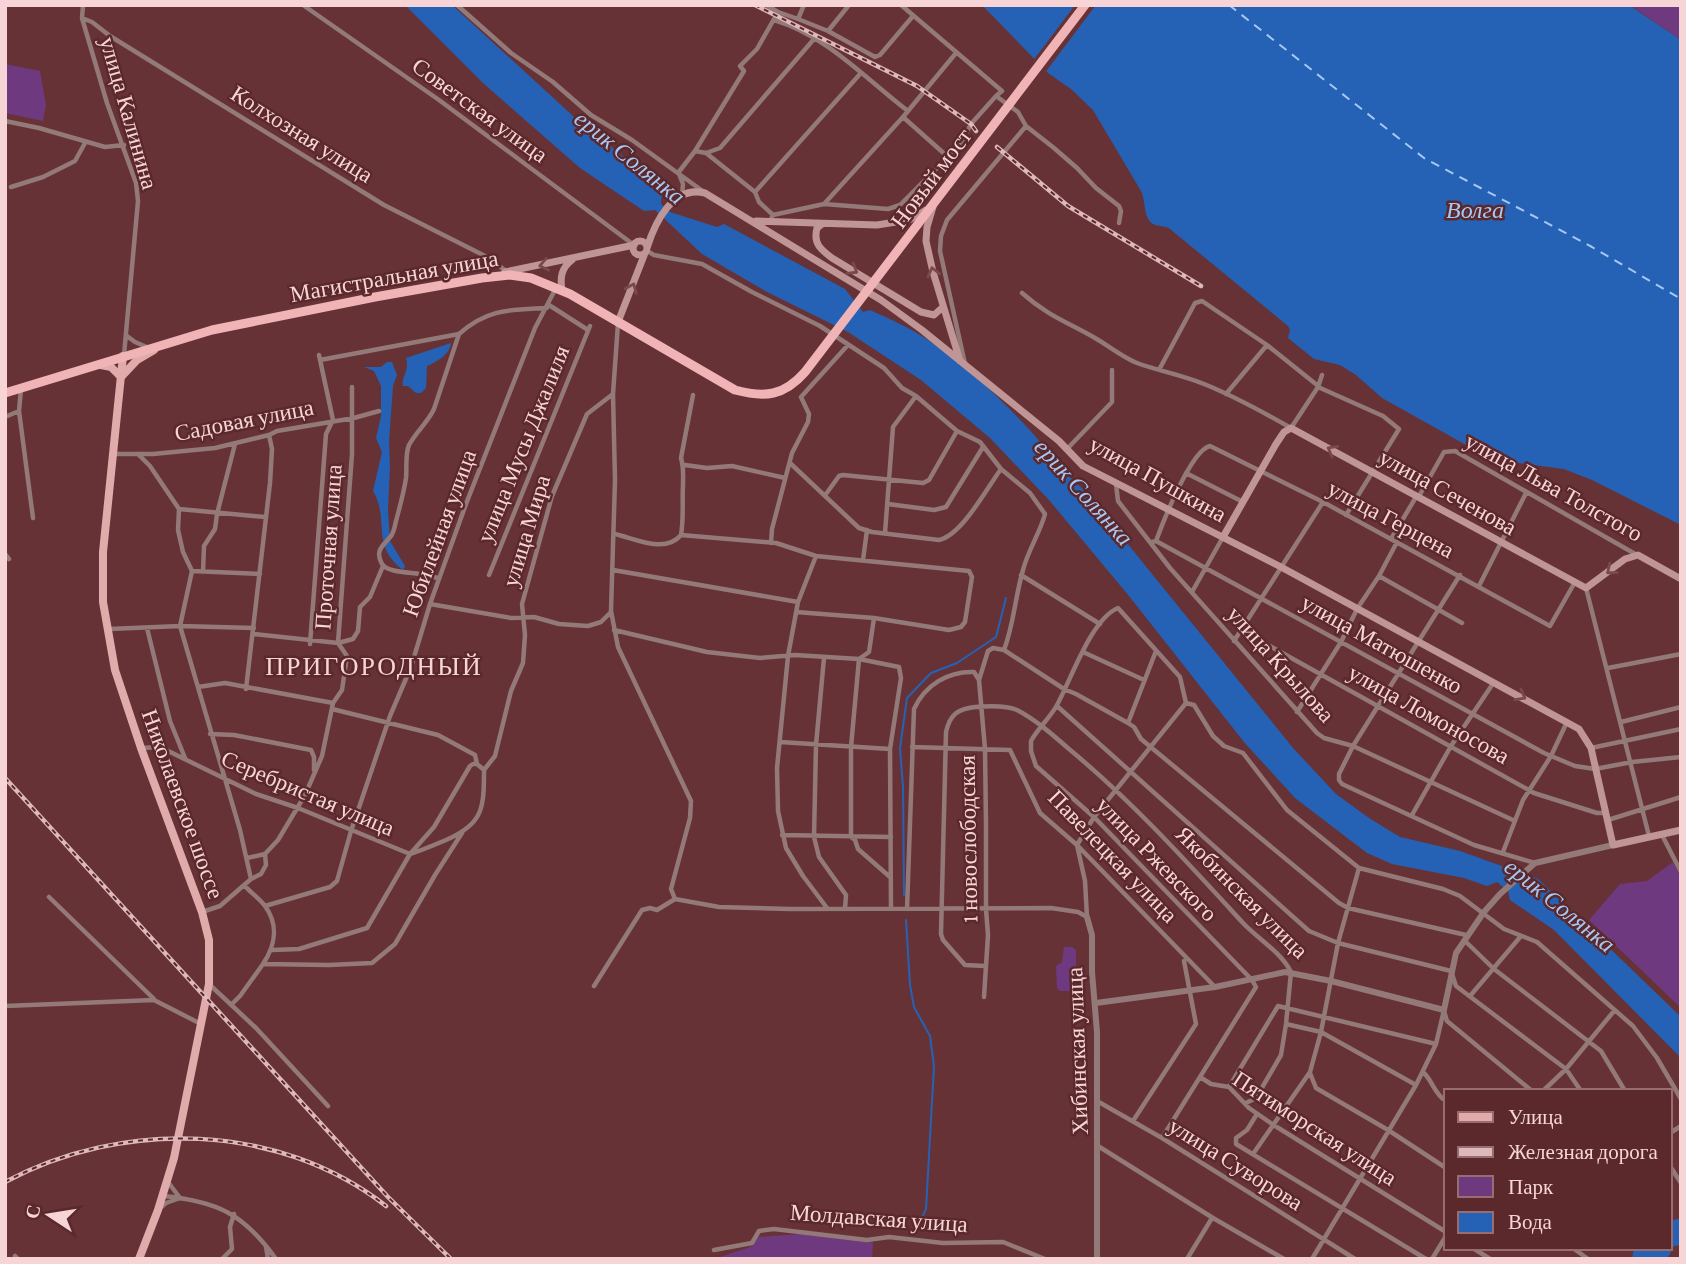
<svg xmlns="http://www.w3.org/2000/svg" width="1686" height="1264" font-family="'Crimson Pro',serif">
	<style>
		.green { fill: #6e397f }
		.water { fill: #2562b5 }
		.pier { fill: #673236 }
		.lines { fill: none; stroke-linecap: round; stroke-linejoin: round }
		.stream { stroke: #2562b5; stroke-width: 2 }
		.ferry { stroke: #a8c7f3; stroke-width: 2; stroke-dasharray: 9 7; stroke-linecap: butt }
		.minor { stroke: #947979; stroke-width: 4.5 }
		.tertiary { stroke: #947979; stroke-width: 6 }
		.secondary { stroke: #bf9596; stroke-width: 7 }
		.primary { stroke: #e1abac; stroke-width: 8 }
		.trunk { stroke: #f0b4b6; stroke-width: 9 }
		.rail-casing { stroke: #deb9bb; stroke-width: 4.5 }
		.rail { stroke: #5b282b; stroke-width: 2; stroke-dasharray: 5; stroke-linecap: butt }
		.oneway { stroke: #79494b }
		.labels { text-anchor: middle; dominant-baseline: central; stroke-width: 5; stroke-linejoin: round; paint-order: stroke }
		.street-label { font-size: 23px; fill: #f7d5d6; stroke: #5b282b }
		.water-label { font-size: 24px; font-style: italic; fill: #a8c7f3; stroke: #5b282b }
		.quarter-label { font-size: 26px; letter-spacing: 2px; fill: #f7d5d6; stroke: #5b282b }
	</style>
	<rect width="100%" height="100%" fill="#673236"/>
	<!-- green -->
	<path class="green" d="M1629,5H1681V40L1636,9Z
		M5,64L40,71L46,105L43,121L5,113Z
		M1673,862L1681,878V1008L1589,920L1620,884L1647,881Z
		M1064,947H1072L1076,950V988L1073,991H1060L1057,988L1056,966L1062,962Z
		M801,1234L873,1242L872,1259H714L753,1246L758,1237Z"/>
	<!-- water -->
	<path class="water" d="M405,5H452L573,116L657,184L662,191L661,204L670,212L717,227L724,224L845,289L863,312L870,310C890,319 910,328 928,340C963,363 997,395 1026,426C1046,447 1061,471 1084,490L1293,748L1336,794L1369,818L1400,837L1460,851L1538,879L1681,1017V1058L1554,930L1510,900L1508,891L1497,882L1487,886L1464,878L1392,864L1367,853L1295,798L1244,742L1129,596L1049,500L990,438L921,380L848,332L767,292L702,254L655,210L644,211L580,168L483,83Z
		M982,5H1629L1681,40V525L1592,480L1574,473L1564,469L1511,462L1468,446L1382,398L1356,375L1340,365L1314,359L1288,338L1290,330L1288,326L1170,229C1164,225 1159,227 1153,224C1143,218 1146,201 1141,191L1093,110L1071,89L1048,73Z
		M451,343C450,354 437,362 427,366L426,388L421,393H416L408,386H403C401,376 410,371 406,358Z
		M387,362H392L397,375L393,386L389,441L390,465L388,510L390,541L405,566L403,570C370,545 390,519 373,491L382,452L376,438L381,416V386L374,371L364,367H381Z
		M1681,1218V1245L1674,1246L1667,1259H1632L1634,1248H1670V1221Z"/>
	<!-- pier -->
	<path class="pier" d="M1075,5H1096L1044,74L1032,62Z"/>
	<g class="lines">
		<!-- stream -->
		<path class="stream" d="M904,895L903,787L900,748L907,698L931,673L957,663L996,637L1006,598
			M906,920L910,985L914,1007L930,1036L934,1066L926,1209L919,1224"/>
		<!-- ferry -->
		<path class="ferry" d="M1229,5L1424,158L1592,247L1681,299"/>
		<!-- minor -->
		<path class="minor" d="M83,5L82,18L107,103L136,183L138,201L124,355
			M303,5L439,100L634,245
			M457,5L511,53L553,82L591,115L632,140L704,192
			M901,5L1002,91L996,96L1018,112L1026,126L1054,148L1077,168L1096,188L1119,206L1121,211L1119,223
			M778,12L798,19L804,5
			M82,18L92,22L110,36L384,205L491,259L507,272
			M798,19L828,31L875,57L880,55L913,16
			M774,20C826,35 866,79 908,111L903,117L948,157
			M828,31L849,5
			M908,111L956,53
			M5,121L39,128L105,147L124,145
			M695,151L706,153L720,148L814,39
			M706,153L755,192L759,202L773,215
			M678,173L695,151L744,71L740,66L757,49L778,12L766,5
			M679,174L683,184L682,195
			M11,187L43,177L75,161L85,143
			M755,192L860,74
			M824,204L888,209L900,205L948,157L962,141L971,124L996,96
			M770,221L773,215L824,204L903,117
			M647,251L654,255L702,264L752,292L820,326L884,368L902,388L916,396L957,431L980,442L1001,469L1030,493L1045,514C1040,533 1028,550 1023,570C1015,597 1014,624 1004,650L993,648L988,651L979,680L985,749L986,824V909L988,935L984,997
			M1022,293C1048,316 1067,322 1095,338C1109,346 1122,357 1137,363C1159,371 1182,375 1204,384C1234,396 1263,412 1291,428L1318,387L1322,375
			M549,305L588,330
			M618,323L613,394L615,480L611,611L618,647L691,801L690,818L671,889L675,899L719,907L790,909L1051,908L1078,912L1087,917
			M127,336L135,342L149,348
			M320,360L459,334C488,308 511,310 547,308
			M965,364L940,251L941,236L947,220L1026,126
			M1160,368L1195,303L1202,301L1267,345L1317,385
			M1318,387L1383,416L1399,429L1346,515
			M1226,394L1267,345
			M19,411L33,518
			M5,417L19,411L21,389
			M1067,449L1112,402V370
			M114,454H153L215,448L269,435L277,431L354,418L379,411
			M138,454L150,466L179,509L178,530L183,552L192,571
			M790,463L859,528L872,532L939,540C962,535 987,488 1001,469
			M685,465L707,468L732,466L785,478
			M1186,473L1243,502
			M1116,484L1118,501L1170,568L1317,733L1324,738L1353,746L1515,821
			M826,494L839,476L843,475L923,483L929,480L957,431
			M1418,498L1444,452L1455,451L1637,555
			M888,504L934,510L946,507L983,447
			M179,509L265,517
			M885,533L893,427L916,396
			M615,534C636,539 665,554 681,535
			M681,535L776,543L816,556L969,571L972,577L965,622L961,627L949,630L874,618L796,612
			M681,535C684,517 682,502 683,485C683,474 684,468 681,458L693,395
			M1391,539L1416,497
			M1156,541L1544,753L1575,766L1595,769L1632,762L1681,757
			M1152,542L1156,541C1163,522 1191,450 1210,446L1323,502L1550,626L1575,582
			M771,543L772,529L792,453L808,422L809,414L801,397L847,346
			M5,554L9,559
			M816,556L798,602L788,656L777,768L778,811L786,848L803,876L827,908
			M863,560L867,530
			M613,570L798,602
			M192,571L180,626L240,830L251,879
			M192,571L260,574
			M203,572L204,546L215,529L217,514L235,444
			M489,575L590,326
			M1021,575L1100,624
			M1460,575L1353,746L1339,774V780L1342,784L1474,845L1535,863
			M1379,576L1462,623
			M439,579C425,570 390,576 382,564C374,550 384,545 391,536C394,532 395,525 396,521C400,506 404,492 406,478C407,468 405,454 409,445C416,432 428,422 434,409L459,334
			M1479,586L1526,493
			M1586,588L1649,836
			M1192,592L1223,537
			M430,604L511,618L534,617L559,624L588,626L601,622L611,612
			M874,618L869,652L859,659L851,747V837L855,840L858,849L890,877
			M147,628L170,721L185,758
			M109,629L180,626L254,628
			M614,630L707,652L760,658L795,655L859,659L899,667L901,678L890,749L891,909
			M1241,630L1534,793L1597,813H1605
			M253,634L338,643L353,639L358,631L360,607L370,597L383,566
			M1234,641L1323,502
			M310,644L326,434L333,420L319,355
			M1004,650L1064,689L1076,694L1128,723L1134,727L1141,739L1339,903L1348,908L1466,935
			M1083,652L1144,680
			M824,658L816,745L814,837L819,857L846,895L845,909
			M1608,668L1681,654
			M198,687L225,683L333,703
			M246,689L270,483L272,449L269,435
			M1057,706L1309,931L1338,943L1451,971L1456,986L1566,1069L1581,1091
			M1297,712L1341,642L1357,609L1379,576L1397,542
			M1621,722L1681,707
			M1128,723L1156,651
			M210,734L234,735L311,750L314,757V770
			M780,742L890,749
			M912,747L1010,750L1040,813L1077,845L1215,987
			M141,748L160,747L256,794L298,808L410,854C423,850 434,845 446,840C483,824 484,809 484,770L477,764L475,755L438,735L332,709
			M1591,748L1681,729
			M484,770L495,756L511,691L523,663L525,635L522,604L552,496L587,414L613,394
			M1412,815L1451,746L1494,682
			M1608,820L1681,797
			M782,835L891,837
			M1662,835L1681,872
			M1503,852L1523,800L1551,756L1567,722
			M247,858L265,854L278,840L305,795L322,756L333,703L342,690L347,656L338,643L352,454V387
			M245,886C251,893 260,899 265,906C279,925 275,946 263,964
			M49,897L154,999
			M265,906L330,887L337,881L351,831L390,716L411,667L430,604L466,504L535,328L556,288
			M907,909L914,709C925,685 948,671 974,672L979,680
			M202,912L220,906L251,879L261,874L266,865L265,854
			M1087,917L1085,881L1077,845L1094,817L1186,703
			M1464,940L1494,969L1601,1051L1625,1091
			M272,950L299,949L367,928L410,854L434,827L470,766L473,764H477
			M985,966L965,965L943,940L941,934L946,732C950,714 958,709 975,707C988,706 1006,705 1017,710C1036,720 1053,735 1069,749C1132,801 1187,862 1243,923C1258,939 1281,952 1291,972L1286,1024L1281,1055L1256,1098L1246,1103
			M210,985L256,1028L328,1106
			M594,986L642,910L650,908L657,910L675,899
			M1470,996L1521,936
			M231,1005L240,996L263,964L329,965L372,963L395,944L435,875L462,833
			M5,1006L154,1000L201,1024
			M1444,1011L1447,1021L1532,1091
			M1286,1024L1321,1032L1416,1085
			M1423,1072C1433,1081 1434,1094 1446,1101
			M1310,1073L1316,1088L1388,1130L1446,1168
			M1200,1077L1211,1084L1229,1087L1249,1108L1272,1124L1446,1232
			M1229,1087L1278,1006L1436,1044
			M1543,1091L1566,1069L1614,1011
			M1097,1101L1162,1138L1355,1259
			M1257,1114L1247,1130L1236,1138V1144L1426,1259
			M1133,1121L1196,1024L1184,961
			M1670,1133L1681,1126
			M1162,1138L1256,987L1252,980L1094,817L1036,766L1031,751V741C1038,728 1050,718 1057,705C1071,680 1091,619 1118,608L1180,677L1186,703L1194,705L1213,736L1224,746L1243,753L1287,810L1359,868L1443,889L1460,896L1504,929L1537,942L1633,1026L1657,1058L1681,1099
			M1098,1146L1213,1218L1284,1259
			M1253,1154L1310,1072L1321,1032L1338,943L1359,868
			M1670,1166L1681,1183
			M163,1196C217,1201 244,1214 276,1259
			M159,1209L166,1203L180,1198L168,1182
			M266,1247L268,1259
			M1473,1248L1490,1259
			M1573,1248L1588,1259
			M714,1250L752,1243L759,1231L774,1229L867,1240L889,1237L943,1243L1003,1242L1045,1259
			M15,1256L18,1259
			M222,1259L232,1249L230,1227L234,1214
			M1187,1259L1212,1218
			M1312,1259L1416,1085L1436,1044L1444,1010
			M1432,1259L1446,1236"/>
		<!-- tertiary -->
		<path class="tertiary" d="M1087,917L1092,935V972L1097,1032V1259
			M1096,1003L1215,987L1285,972L1331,981L1444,1010L1456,953L1484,912L1500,894L1535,863L1613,845"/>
		<!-- secondary -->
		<path class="secondary" d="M933,207L927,227L926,241L933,272L960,361
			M756,221L877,225L909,220L926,210
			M822,224L817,228C813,243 820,249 832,258L921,312L934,315L943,307
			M633 248a7 7 0 1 1 14 0a7 7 0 1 1-14 0Z
			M647,248C655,222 673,185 705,193L881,300L922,330L1059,441L1083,466L1281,567L1579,729L1591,748L1613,845L1681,830
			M505,272L634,245
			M562,290C560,278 561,268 572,260
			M618,322L645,253
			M1223,537L1276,444L1284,432L1291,428L1586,588L1625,559L1638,555L1681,579"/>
		<!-- primary -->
		<path class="primary" d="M123,356L103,552V602L115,670L141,748L202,912L209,940V984L174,1158L158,1210L139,1259
			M101,365L111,367L121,377L137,360L154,350"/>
		<!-- trunk -->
		<path class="trunk" d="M5,393L212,330L375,297L482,278L510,275L531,278L570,294L735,390C765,398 784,396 805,372L1085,5"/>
		<!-- rail casing -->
		<g class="rail-casing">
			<path id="rail" d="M755,5L917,86L971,124L976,131
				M997,147L1068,206L1201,286
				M5,778L388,1197L451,1259
				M5,1182C123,1119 278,1122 386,1206"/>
		</g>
		<!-- rail -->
		<use href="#rail" class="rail"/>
	</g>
	<!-- one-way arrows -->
	<defs><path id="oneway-chevron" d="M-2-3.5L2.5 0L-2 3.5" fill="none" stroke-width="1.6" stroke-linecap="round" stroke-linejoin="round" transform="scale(1.75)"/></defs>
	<g class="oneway">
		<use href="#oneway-chevron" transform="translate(544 265) rotate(169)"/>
		<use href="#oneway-chevron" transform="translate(853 270) rotate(31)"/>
		<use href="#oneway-chevron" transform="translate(933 272) rotate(-104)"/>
		<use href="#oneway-chevron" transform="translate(632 288) rotate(-67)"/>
		<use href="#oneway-chevron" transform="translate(1332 450) rotate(-151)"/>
		<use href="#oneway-chevron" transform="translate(1611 570) rotate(141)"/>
		<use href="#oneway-chevron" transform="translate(1521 696) rotate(29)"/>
	</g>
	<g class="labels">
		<!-- street labels -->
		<g class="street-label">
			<text transform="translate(480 110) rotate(36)">Советская улица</text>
			<text transform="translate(129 113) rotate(74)">улица Калинина</text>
			<text transform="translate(302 134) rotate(32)">Колхозная улица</text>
			<text transform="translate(931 178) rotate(-53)">Новый мост</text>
			<text transform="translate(394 276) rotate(-10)">Магистральная улица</text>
			<text transform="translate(244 420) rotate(-11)">Садовая улица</text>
			<text transform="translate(523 444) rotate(-68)">улица Мусы Джалиля</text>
			<text transform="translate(1158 479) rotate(29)">улица Пушкина</text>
			<text transform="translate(1554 487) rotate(29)">улица Льва Толстого</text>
			<text transform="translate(1448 492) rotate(29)">улица Сеченова</text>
			<text transform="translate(1391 519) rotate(28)">улица Герцена</text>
			<text transform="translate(526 531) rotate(-73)">улица Мира</text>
			<text transform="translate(439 533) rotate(-70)">Юбилейная улица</text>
			<text transform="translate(328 547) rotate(-86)">Проточная улица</text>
			<text transform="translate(1382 644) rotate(29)">улица Матюшенко</text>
			<text transform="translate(1281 664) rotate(48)">улица Крылова</text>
			<text transform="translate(1429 714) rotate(29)">улица Ломоносова</text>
			<text transform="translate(308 793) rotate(23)">Серебристая улица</text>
			<text transform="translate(183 804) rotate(70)">Николаевское шоссе</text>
			<text transform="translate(968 839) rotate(-91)">1 новослободская</text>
			<text transform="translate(1113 856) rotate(46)">Павелецкая улица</text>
			<text transform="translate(1157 859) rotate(46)">улица Ржевского</text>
			<text transform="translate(1242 892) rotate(45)">Якобинская улица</text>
			<text transform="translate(1077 1051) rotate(-92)">Хибинская улица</text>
			<text transform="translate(1315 1128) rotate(33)">Пятиморская улица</text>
			<text transform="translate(1236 1164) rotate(32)">улица Суворова</text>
			<text transform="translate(879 1218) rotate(4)">Молдавская улица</text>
		</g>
		<!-- water labels -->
		<g class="water-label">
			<text transform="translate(630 157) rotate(39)">ерик Солянка</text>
			<text x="1475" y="209">Волга</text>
			<text transform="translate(1084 492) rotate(48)">ерик Солянка</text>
			<text transform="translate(1560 905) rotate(39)">ерик Солянка</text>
		</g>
		<!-- quarter labels -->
		<g class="quarter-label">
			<text x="374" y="666">ПРИГОРОДНЫЙ</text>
		</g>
	</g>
	<!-- border -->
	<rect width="1686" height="1264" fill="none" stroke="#f7d5d6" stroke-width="14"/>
	<!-- legend -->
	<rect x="1444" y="1089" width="228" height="161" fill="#5b282b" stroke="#996d6f" stroke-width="2"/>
	<rect x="1458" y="1112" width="35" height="10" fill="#e1abac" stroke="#996d6f" stroke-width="2"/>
	<text x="1508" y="1124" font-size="21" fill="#f7d5d6">Улица</text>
	<rect x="1458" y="1147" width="35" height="10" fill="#deb9bb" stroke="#996d6f" stroke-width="2"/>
	<text x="1508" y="1159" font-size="21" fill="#f7d5d6">Железная дорога</text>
	<rect x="1458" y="1176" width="35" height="21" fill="#6e397f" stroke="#996d6f" stroke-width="2"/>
	<text x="1508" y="1194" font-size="21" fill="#f7d5d6">Парк</text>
	<rect x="1458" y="1212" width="35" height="21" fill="#2562b5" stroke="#996d6f" stroke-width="2"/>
	<text x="1508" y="1229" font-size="21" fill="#f7d5d6">Вода</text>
	<!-- north arrow -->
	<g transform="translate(49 1215) rotate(282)" stroke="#5b282b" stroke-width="5" paint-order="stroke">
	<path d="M0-5L12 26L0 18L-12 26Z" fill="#f7d5d6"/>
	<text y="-10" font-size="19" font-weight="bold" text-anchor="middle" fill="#f7d5d6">С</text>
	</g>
</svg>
